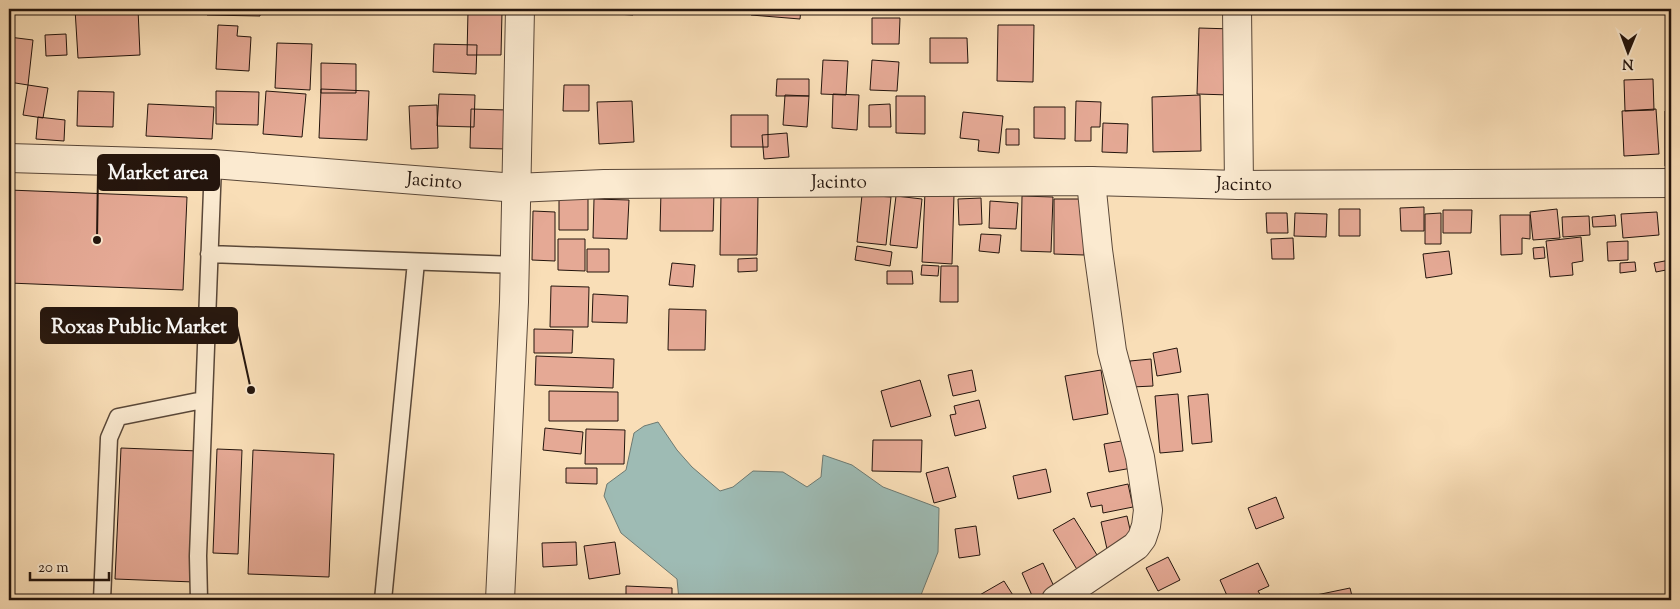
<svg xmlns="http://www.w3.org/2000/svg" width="1680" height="609" font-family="'Sorts Mill Goudy',serif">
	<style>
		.water { fill: #9ebbb4; stroke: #6d7971 }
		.building { fill: #e5a995; stroke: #24150d }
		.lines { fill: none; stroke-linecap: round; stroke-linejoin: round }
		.lane-casing { stroke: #594738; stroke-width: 19 }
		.street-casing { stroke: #594738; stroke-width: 30 }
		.lane { stroke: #fbead0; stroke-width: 16 }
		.street { stroke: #fbead0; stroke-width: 28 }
		.labels { text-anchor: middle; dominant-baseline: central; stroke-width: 4; stroke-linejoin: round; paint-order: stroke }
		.street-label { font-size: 19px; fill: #24150d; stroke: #fbead0 }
		.leader { fill: none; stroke: #24150d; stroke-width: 2 }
		.callout-dot { fill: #24150d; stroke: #fbead0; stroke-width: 2 }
		.callout { fill: #24150d; stroke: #24150d; stroke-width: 2 }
		.callout-label { font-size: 20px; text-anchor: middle; font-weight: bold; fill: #fff }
	</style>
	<rect width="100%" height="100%" fill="#f9deb7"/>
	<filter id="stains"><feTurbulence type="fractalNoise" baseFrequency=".004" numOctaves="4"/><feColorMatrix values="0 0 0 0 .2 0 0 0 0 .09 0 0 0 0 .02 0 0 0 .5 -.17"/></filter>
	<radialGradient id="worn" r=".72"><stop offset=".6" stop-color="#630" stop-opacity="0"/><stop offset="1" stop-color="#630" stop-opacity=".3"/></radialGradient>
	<!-- water -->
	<path class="water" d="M658,422L677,450L692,467L720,491L733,487L753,471L783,472L807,487L821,477L823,455L852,465L883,487L939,508L938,552L919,600H679L677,579L621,533L604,496L607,484L626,470L634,433L644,426Z"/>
	<!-- building -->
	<path class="building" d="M75,9H138L140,55L78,58Z
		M207,9H260V16L207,15Z
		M461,9H502V12L461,11Z
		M599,9H633V15L598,13Z
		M752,9H801L800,19L751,15Z
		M468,11L502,12L501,55H467Z
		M872,18H900L899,44H872Z
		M218,25L238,26L237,36L251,37L249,71L216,69Z
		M998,25H1034L1033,82L997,81Z
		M1199,28L1233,29L1230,95L1197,94Z
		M66,34L67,55L46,56L45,35Z
		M9,37L33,40L28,85L9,82Z
		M930,38H967L968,63H930Z
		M1669,42L1671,43V57H1668Z
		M277,43L312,44L310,90L275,88Z
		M434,44L477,45L476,74L433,72Z
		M823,60L848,61L846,95L821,94Z
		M872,60L899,62L897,91L870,90Z
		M321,63L356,64V93H321Z
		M777,79H809V96H776Z
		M1653,79L1654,110L1625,111L1624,80Z
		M28,85L48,88L43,118L23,115Z
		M564,85H589V111H563Z
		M321,89L369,91L367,140L319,138Z
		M78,91L114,92L113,127L77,126Z
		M216,91L259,92L258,125L216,124Z
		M266,91L306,94L302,137L263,134Z
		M439,94L475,95L474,127L437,126Z
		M833,94L859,95L857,130L832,128Z
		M785,95L809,96L807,127L783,125Z
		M1200,95L1201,151L1153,152L1152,97Z
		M896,96H925V134L896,133Z
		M632,101L634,142L599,144L597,102Z
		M1076,101L1101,102L1100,127H1091V141H1075Z
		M148,104L214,107L212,139L146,136Z
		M890,104L891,127H869V105Z
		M437,105L438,148L411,149L409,106Z
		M1034,107H1065V139L1034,138Z
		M471,109L507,110V149L470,148Z
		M1656,109L1659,154L1624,156L1622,111Z
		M1665,111H1671V166H1665Z
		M963,112L1003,116L999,153L978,151L979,140L960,138Z
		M731,115H768V147H731Z
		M38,117L65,120L64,141L36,139Z
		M1103,123L1128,124L1127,153L1102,152Z
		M1006,129H1019V145H1006Z
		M787,133L789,157L764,159L762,135Z
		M9,190L187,197L183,290L9,283Z
		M559,191L588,192V230H559Z
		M661,191H714L713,231H660Z
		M925,192L954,194L952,264L922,262Z
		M721,194L758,195L757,255H720Z
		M862,195L891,197L886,245L857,242Z
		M896,196L922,199L917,248L890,245Z
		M1022,196L1053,197L1051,252L1021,251Z
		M981,198L982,224L959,225L958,199Z
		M594,199L629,200L627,239L593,238Z
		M1054,199H1084V255L1054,254Z
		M990,201L1018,203L1016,229L989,228Z
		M1424,207V231H1401L1400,208Z
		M1339,209H1360V236H1339Z
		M1557,209L1560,238L1533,240L1530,212Z
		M1443,210H1472L1471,233H1443Z
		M533,211L555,212V261L532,260Z
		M1657,212L1659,235L1623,238L1621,214Z
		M1266,213H1287L1288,233H1267Z
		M1295,213L1327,214L1326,237L1294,236Z
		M1441,213V244H1425V214Z
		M1500,215H1530V239L1522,238V254L1501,255Z
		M1615,215L1616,226L1593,227L1592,217Z
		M1589,216L1590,235L1563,237L1562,217Z
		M981,234L1001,235L999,253L979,251Z
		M1581,237L1583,261L1572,263L1573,275L1550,277L1546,241Z
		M1293,238L1294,259H1272L1271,239Z
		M558,239H585V271L558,270Z
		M1628,241V260L1608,261L1607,242Z
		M857,246L892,252L890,266L855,260Z
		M1544,247L1545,258L1534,259L1533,248Z
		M587,249H609V272H587Z
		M1449,251L1452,274L1426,278L1423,254Z
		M757,258V271L738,272V259Z
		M1670,260L1671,269L1656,272L1654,263Z
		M1635,262L1636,271L1620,273V263Z
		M672,263L695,265L693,287L669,285Z
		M922,265L939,266L938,276L921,275Z
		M941,266H958V302H940Z
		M887,271H912L913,284H887Z
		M551,286L589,287L588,327H550Z
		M593,294L628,296L627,323L592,322Z
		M669,309L706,310L705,350H668Z
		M534,329L573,330L572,353H534Z
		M1177,348L1181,372L1157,376L1153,353Z
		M536,356L614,359L613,388L535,385Z
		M1151,359L1153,386L1132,387L1130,361Z
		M972,370L976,391L953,396L948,375Z
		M1101,370L1108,414L1073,420L1065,376Z
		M920,380L931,416L891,427L881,391Z
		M549,391L618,392V421H549Z
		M1178,394L1183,451L1160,453L1155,396Z
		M1208,394L1212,442L1192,444L1188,396Z
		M979,400L986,428L955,436L950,415L956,414L954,406Z
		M545,428L583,432L581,454L543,450Z
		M586,429L625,430L624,464H585Z
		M873,440H922L921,472L872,471Z
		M1127,440L1132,468L1109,472L1104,444Z
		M121,448L199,451L194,582L115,579Z
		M217,449L242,450L238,554L213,553Z
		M253,450L334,454L329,577L248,574Z
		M948,467L956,497L934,503L926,473Z
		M566,468H597V484L566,483Z
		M1046,469L1051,492L1018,499L1013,476Z
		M1128,484L1133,507L1103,513L1102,505L1091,507L1087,493Z
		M1276,497L1284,518L1256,529L1248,508Z
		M1127,516L1133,543L1107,549L1101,522Z
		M1074,518L1102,563L1081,576L1053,530Z
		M976,526L980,555L959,558L955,529Z
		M576,542L577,565L543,567L542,543Z
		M615,542L620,574L589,579L584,546Z
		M1168,557L1180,580L1158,591L1146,568Z
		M1043,563L1058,595L1047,600H1034L1022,573Z
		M1258,563L1269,586L1258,591L1261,596L1251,600H1229L1220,580Z
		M1004,581L1016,600H971Z
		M626,586L672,588V600H626Z
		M1350,588L1353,600H1303L1302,598Z"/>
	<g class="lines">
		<!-- lane casing -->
		<g class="lane-casing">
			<path id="lane" d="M209,254L514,265
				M102,600L109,438L118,417L203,400
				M199,600L198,556L213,164
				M383,600L416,262"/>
		</g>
		<!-- street casing -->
		<g class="street-casing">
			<g id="street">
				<path d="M1237,9L1239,185"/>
				<path id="s1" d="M9,158L213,164L516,188L604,184L1091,181L1239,185L1671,183"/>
				<path d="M500,600L514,302L520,9"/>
				<path d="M1056,600L1136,546L1142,538L1146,526L1148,510L1140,457L1112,351L1098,250L1091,181"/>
			</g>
		</g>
		<!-- lane -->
		<use href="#lane" class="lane"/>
		<!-- street -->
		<use href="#street" class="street"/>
	</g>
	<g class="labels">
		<!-- street labels -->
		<g class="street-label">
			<text stroke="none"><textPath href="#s1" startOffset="426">Jacinto</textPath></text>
			<text stroke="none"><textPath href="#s1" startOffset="831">Jacinto</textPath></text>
			<text stroke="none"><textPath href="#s1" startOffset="1236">Jacinto</textPath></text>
		</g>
	</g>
	<!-- callouts -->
	<path class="leader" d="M97 240L98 172M251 390L237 326"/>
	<g class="callout-dot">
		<circle cx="97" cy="240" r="5"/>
		<circle cx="251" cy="390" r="5"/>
	</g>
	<g class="callout">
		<rect x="98" y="155" width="121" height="35" rx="5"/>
		<rect x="41" y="308" width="196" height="35" rx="5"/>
	</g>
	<g class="callout-label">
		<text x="158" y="179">Market area</text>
		<text x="139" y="333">Roxas Public Market</text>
	</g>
	<!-- margin -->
	<rect width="1680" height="609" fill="none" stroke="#f9deb7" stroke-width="30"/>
	<rect x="10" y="10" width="1660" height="589" fill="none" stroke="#24150d" stroke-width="2.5"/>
	<rect x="15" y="15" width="1650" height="579" fill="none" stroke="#24150d"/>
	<!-- north arrow -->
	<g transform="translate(1628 52) rotate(181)" stroke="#fbead0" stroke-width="4" paint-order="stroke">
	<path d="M0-4L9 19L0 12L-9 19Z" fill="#24150d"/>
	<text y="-8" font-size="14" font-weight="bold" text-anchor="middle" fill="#24150d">N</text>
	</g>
	<!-- scale -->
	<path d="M30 572v8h79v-8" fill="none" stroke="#24150d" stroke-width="2.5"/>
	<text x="38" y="572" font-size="15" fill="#24150d" stroke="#fbead0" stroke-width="4" paint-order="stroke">20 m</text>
	<rect width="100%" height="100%" filter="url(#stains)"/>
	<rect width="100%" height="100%" fill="url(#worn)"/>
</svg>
